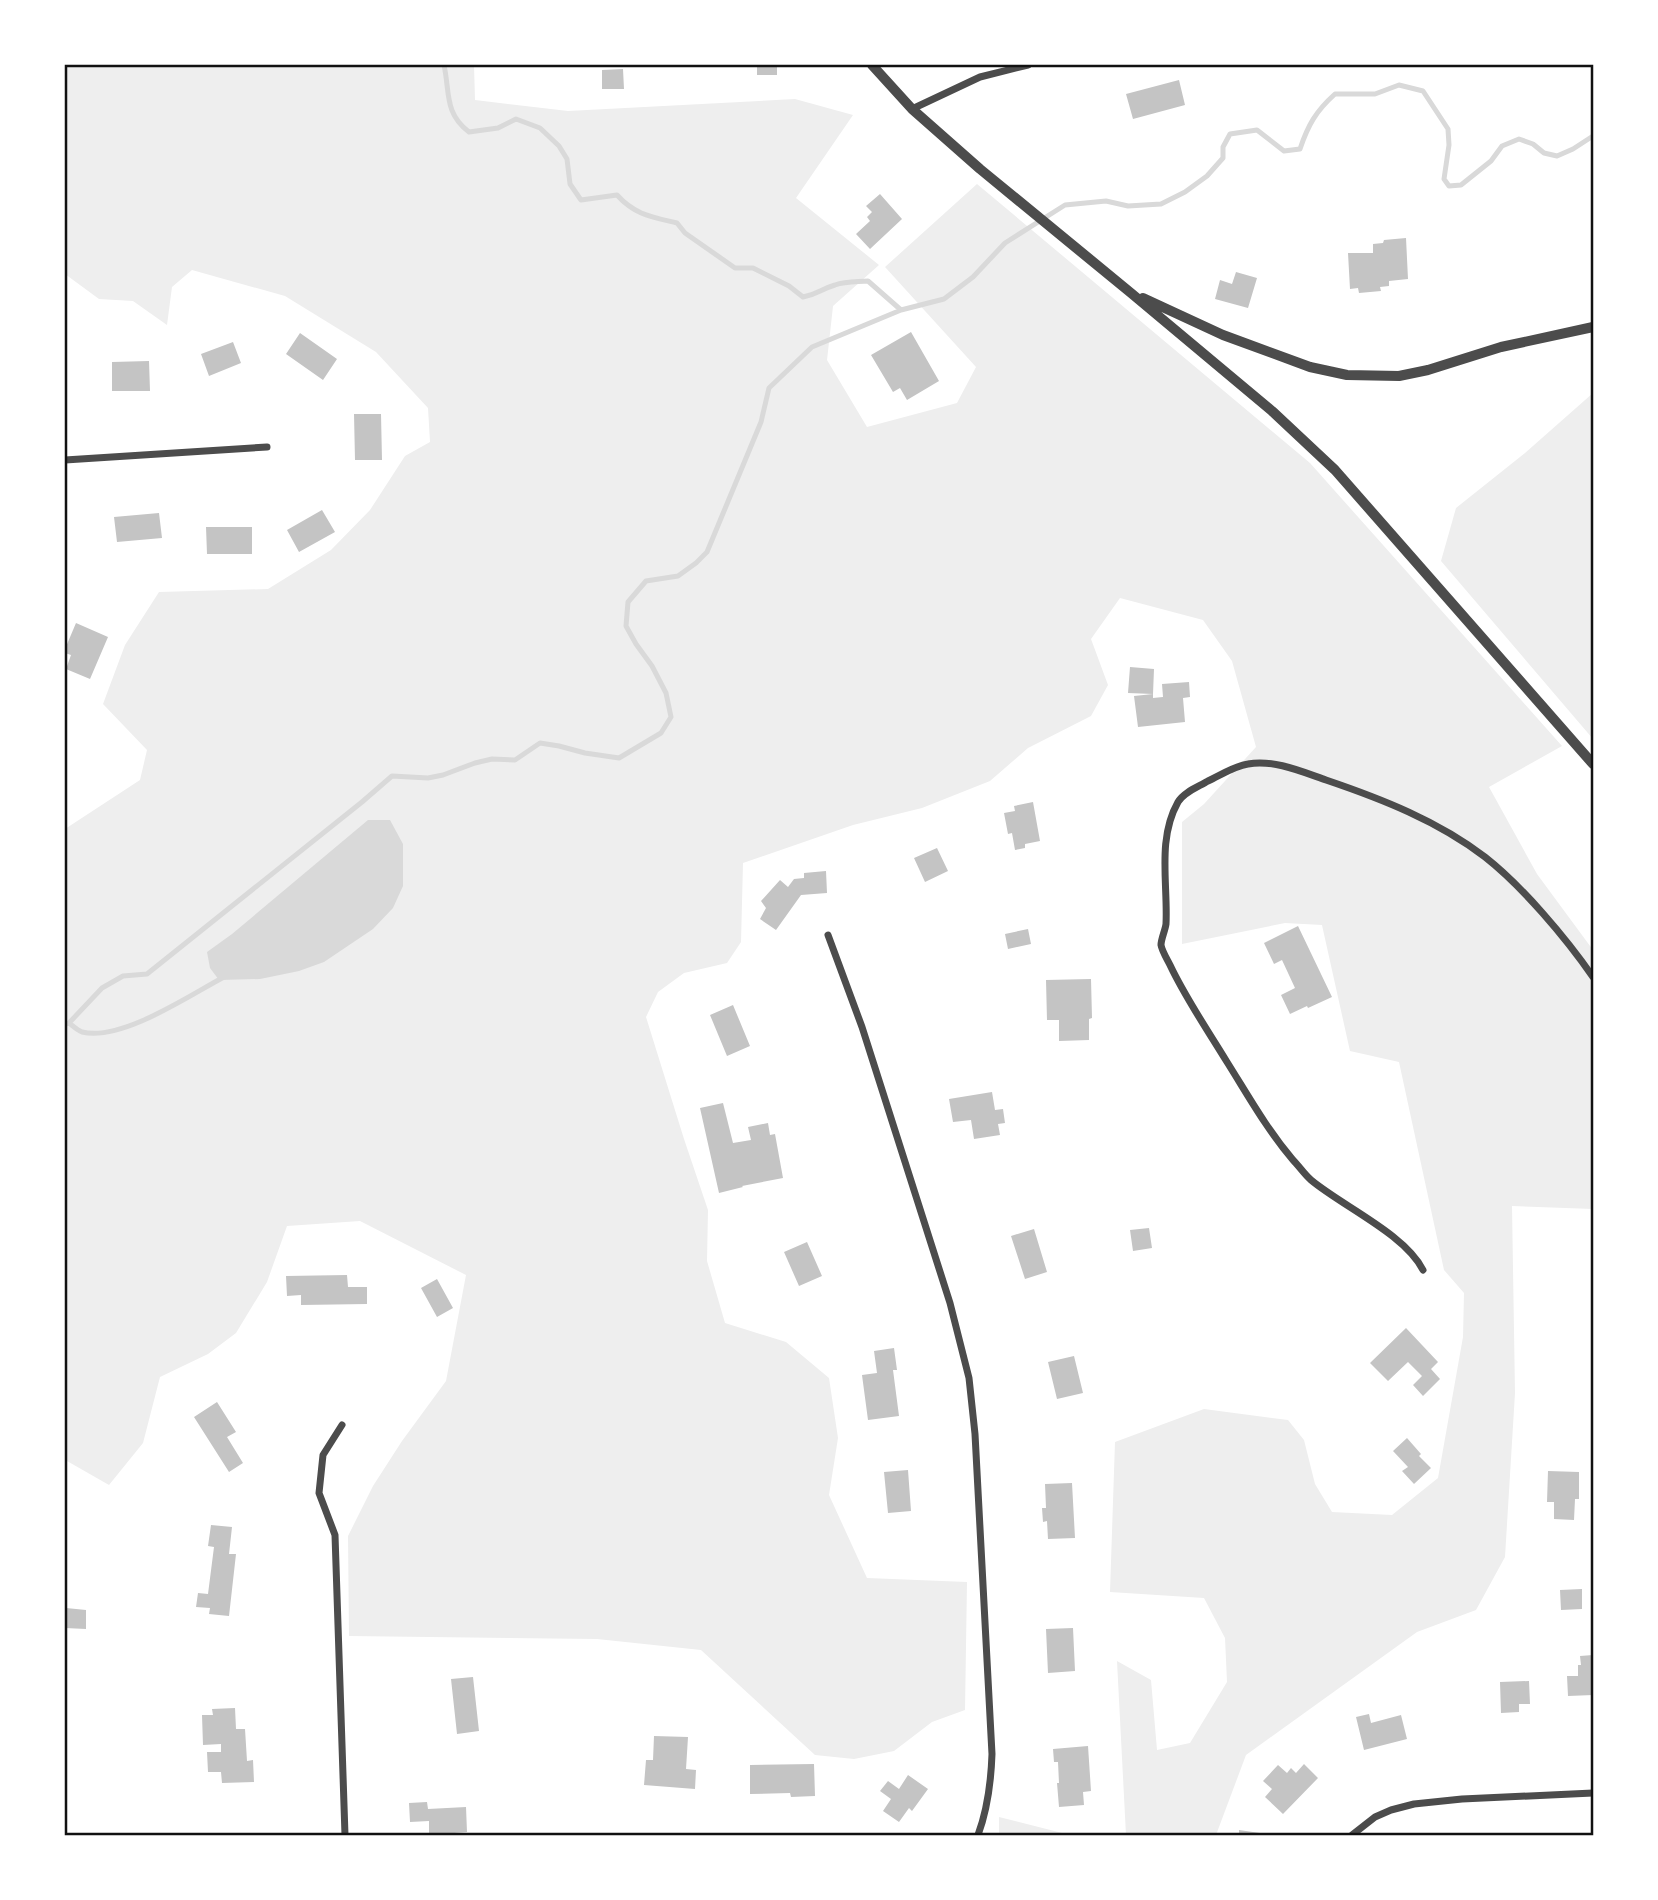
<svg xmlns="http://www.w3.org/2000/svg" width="1658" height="1900" font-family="Signika,sans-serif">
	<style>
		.green { fill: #eee }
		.water { fill: #d9d9d9 }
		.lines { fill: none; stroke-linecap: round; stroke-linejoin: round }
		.stream { stroke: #d9d9d9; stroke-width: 5 }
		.building { fill: #c4c4c4 }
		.minor { stroke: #4c4c4c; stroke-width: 7 }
		.tertiary { stroke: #4c4c4c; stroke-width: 10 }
		.neatline { fill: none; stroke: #111; stroke-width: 2.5 }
	</style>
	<rect width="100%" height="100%" fill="#fff"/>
	<!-- green -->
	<path class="green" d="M65,65H474L475,100L568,111L795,99L853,115L796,198L879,265L833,306L827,360L867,427L957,403L976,367L885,267L977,184L1310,463L1562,746L1489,787L1537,874L1593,950V1209L1512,1206L1515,1393L1505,1557L1476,1610L1417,1632L1246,1755L1216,1835H1126L1117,1661L1151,1680L1157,1750L1190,1743L1227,1682L1225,1638L1204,1598L1110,1592L1115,1442L1204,1409L1288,1420L1304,1440L1315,1484L1332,1512L1392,1515L1438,1478L1463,1337L1464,1293L1444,1270L1399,1062L1350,1051L1322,925L1285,923L1182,944V822L1204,804L1256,747L1232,661L1203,620L1120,598L1091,639L1108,685L1091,716L1028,748L990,781L922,808L853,825L743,863L741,942L727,963L684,973L658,992L646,1017L684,1139L708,1210L707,1261L725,1323L786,1342L829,1378L838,1438L829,1495L867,1578L967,1582L965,1710L932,1722L894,1751L854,1759L815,1755L701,1650L597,1639L349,1636L348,1536L373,1486L402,1441L446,1381L466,1275L360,1221L287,1226L267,1282L236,1333L208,1354L160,1377L143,1443L109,1485L67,1461L65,1436V829L140,780L147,750L103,704L125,645L159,592L268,589L331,550L370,510L405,456L430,442L428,408L376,352L285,296L192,270L172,287L167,325L133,301L99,299L65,274Z
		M1593,393V739L1441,561L1456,508L1525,453Z
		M999,1817L1070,1835H999Z"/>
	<!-- water -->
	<path class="water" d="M368,820H390L403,844V886L393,908L373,929L324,962L299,971L260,979L219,980L210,968L207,952L232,934Z"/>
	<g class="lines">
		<!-- stream -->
		<path class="stream" d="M444,65C450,92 444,113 469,132L498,128L516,119L540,128L559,146L567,159L570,184L581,200L617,195C635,215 652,217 677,223L685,233L735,268H753L789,286L803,297C819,294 821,289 835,285C846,281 857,282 868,281L901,310L944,299L973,277L1005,243L1065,205L1106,201L1128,206L1161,204L1185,192L1207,176L1223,158V147L1230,134L1257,130L1284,151L1300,149C1308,125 1316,111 1335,94H1375L1399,85L1423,91L1448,129L1449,145L1444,179L1449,186L1461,185L1491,161L1502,146L1519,139L1533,144L1544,153L1557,156L1573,149L1593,136
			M69,1023C73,1026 77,1030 82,1032C121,1042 190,995 224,977
			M65,1024L69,1023L102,988L123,976L147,974L362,802L392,776L428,778L443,775L475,763L492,759L515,760L540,743L559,746L585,753L619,758L661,733L671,717L666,693L652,666L636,644L626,626L628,602L646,581L678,576L696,563L707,552L761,422L769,388L812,347L901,310"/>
	</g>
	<!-- building -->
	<path class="building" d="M757,65H777V75H757Z
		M623,69L624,89H602V70Z
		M1179,80L1185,105L1133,119L1126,94Z
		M880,194L902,219L870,249L856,234L870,221L867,217L872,212L866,206Z
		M1406,238L1408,279L1389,281V286L1380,287L1381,291L1359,293L1358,288L1350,289L1348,253H1373V244L1383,243L1384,240Z
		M1236,272L1257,278L1248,308L1215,299L1220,280L1232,284Z
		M911,332L939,381L907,400L900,388L893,392L871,355Z
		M300,333L337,359L323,380L286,354Z
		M233,342L241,363L209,376L201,354Z
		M149,361L150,391H112V362Z
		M354,414H381L382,460H355Z
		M322,510L335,532L299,552L287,530Z
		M159,513L162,538L117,542L114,517Z
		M206,527H252V554H207Z
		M76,623L108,637L90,679L66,669L71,655L65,653V649Z
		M1130,667L1154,669L1153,694L1128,693Z
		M1189,682L1190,697L1183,698L1185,722L1138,727L1134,696L1153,694V698L1163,697L1162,684Z
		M1033,802L1040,841L1025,844V848L1015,850L1012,833L1008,834L1004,813L1015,811L1014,806Z
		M937,848L948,871L925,882L914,858Z
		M826,871L827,893L801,895L776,930L760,919L766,908L761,901L780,880L788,887L794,879L804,878V873Z
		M1298,926L1332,997L1308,1008L1307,1006L1290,1014L1281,995L1295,988L1282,960L1274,964L1264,943Z
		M1028,929L1031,944L1008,949L1005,934Z
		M1091,979L1092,1018L1089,1019V1040L1059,1041V1020H1047L1046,980Z
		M733,1005L750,1046L727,1056L710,1015Z
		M992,1092L995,1110L1003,1109L1005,1123L998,1124L1000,1135L974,1139L971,1120L953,1122L949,1099Z
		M723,1103L733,1143L751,1140L748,1127L768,1123L770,1135L775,1134L783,1178L742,1186L743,1187L719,1193L700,1108Z
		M1149,1228L1152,1248L1133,1251L1130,1230Z
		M1034,1229L1047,1272L1025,1279L1011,1236Z
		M807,1242L822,1276L799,1286L784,1252Z
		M347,1275L348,1287H367V1304L301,1305V1295L287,1296L286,1276Z
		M437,1279L453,1308L437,1317L421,1288Z
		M1406,1328L1438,1362L1431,1369L1440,1379L1423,1396L1413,1385L1422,1376L1408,1362L1388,1381L1370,1363Z
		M894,1348L897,1370H893L899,1416L868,1420L862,1375L877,1373L874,1351Z
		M1074,1356L1083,1393L1057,1399L1048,1362Z
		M217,1402L236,1432L227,1437L243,1463L229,1472L194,1417Z
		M1407,1438L1421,1454L1419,1456L1431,1468L1414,1484L1402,1471L1408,1467L1393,1451Z
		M908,1470L911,1511L888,1513L884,1472Z
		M1548,1471L1579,1472V1499H1575L1574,1520L1554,1519V1502H1547Z
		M1072,1483L1075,1538L1048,1539L1047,1521L1043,1522L1042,1508H1046L1045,1484Z
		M211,1525L232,1527L229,1554H236L229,1616L209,1614L210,1608L196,1607L198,1593L208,1594L214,1547L208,1546Z
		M1582,1589V1609L1561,1610L1560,1590Z
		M66,1608L86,1610V1629L65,1628Z
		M1073,1628L1075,1671L1048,1673L1046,1629Z
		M1593,1655V1695L1568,1696L1567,1676H1578V1665H1581L1580,1656Z
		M473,1677L479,1731L457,1734L451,1679Z
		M1529,1681L1530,1704H1519V1712L1501,1713L1500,1682Z
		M235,1708L236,1729H245L247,1761L253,1760L254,1782L222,1783L221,1772H208L207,1752H221V1744L203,1745L202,1715H213L212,1709Z
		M1369,1714L1371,1723L1401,1715L1407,1739L1364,1750L1356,1717Z
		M654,1736L688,1737L686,1769L696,1770L695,1789L644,1785L646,1760H653Z
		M1088,1746L1091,1791L1083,1792L1084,1805L1059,1807L1057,1783H1059L1058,1762H1054L1053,1749Z
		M814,1764L815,1796L791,1797L790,1793L750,1794V1765Z
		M1304,1764L1318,1778L1283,1814L1265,1797L1272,1789L1263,1781L1278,1765L1287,1773L1291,1768L1296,1773Z
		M908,1775L928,1789L912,1811L909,1808L899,1822L883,1811L891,1799L880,1791L888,1781L899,1789Z
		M427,1802L428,1809L466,1807L467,1832L429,1835V1821L410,1822L409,1803Z
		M1239,1830L1267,1834V1835H1239Z"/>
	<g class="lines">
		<!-- minor -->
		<path class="minor" d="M912,109L980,77L1028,65
			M65,460L267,447
			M828,935L862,1027L950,1303L969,1378L975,1434L992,1754C991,1783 988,1808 978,1835
			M1423,1270C1405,1234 1342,1206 1311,1180C1304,1174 1299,1166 1293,1160C1266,1128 1249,1097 1227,1062C1207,1029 1186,999 1170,965C1167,959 1162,951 1161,945C1161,939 1165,931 1166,924C1168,884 1157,839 1178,802C1184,792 1198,787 1208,781C1221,775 1234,766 1248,764C1273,759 1303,772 1326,780C1382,799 1438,821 1485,857C1522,886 1566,938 1593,977
			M342,1425L323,1455L319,1493L335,1535L345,1835
			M1352,1835L1375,1817L1391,1810L1414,1804L1462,1799L1593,1793"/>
		<!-- tertiary -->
		<path class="tertiary" d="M872,65L912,109L980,169L1131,293L1272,411L1335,470L1593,764
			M1143,298L1223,335L1310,367L1347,375L1399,376L1428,370L1501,347L1593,327"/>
	</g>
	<!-- border -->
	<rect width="1658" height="1900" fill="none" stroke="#ffffff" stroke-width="133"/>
	<rect x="66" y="66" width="1526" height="1768" class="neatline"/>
</svg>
